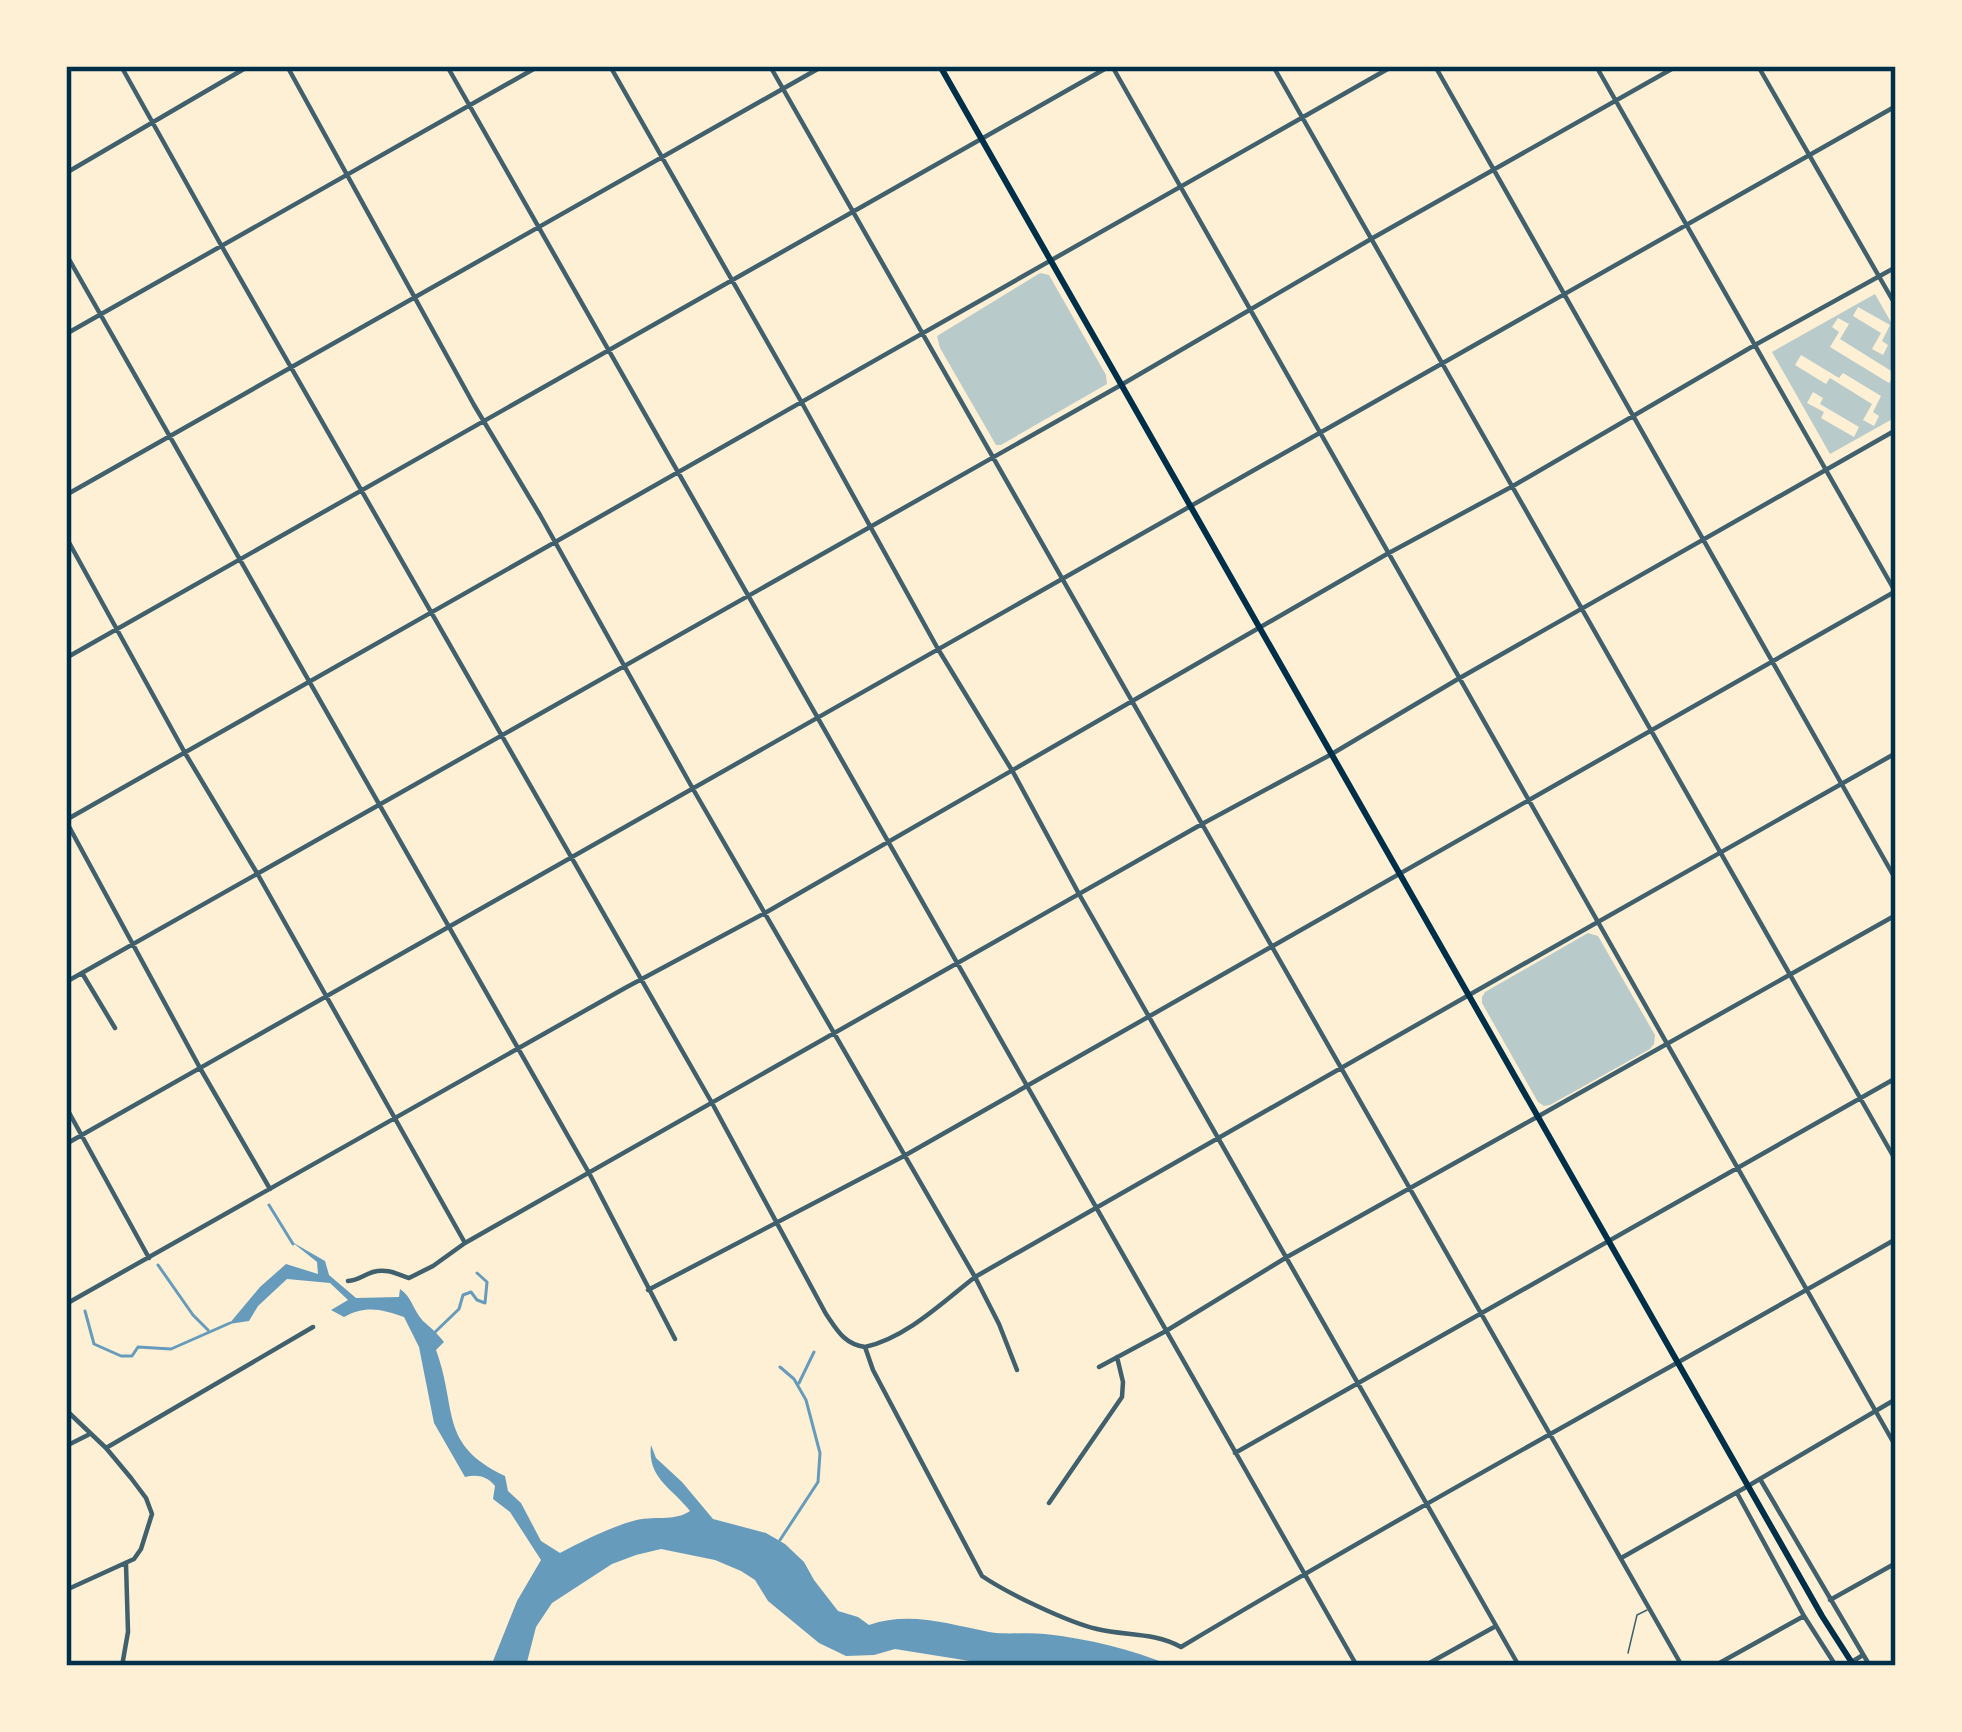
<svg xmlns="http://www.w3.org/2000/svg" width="1962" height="1732" font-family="'Nunito Sans',sans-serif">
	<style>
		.green { fill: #b9caca; fill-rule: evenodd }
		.water { fill: #669bbc }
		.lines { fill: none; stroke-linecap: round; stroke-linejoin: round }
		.stream { stroke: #669bbc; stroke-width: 3 }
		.service { stroke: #3f606c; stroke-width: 1.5 }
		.minor { stroke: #3f606c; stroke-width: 4.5 }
		.tertiary { stroke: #3f606c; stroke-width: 4.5 }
		.secondary { stroke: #003049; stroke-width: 6 }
		.neatline { fill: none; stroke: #003049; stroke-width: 4.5 }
	</style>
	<rect width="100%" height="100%" fill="#fdf0d5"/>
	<!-- green -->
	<path class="green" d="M1040,273L1049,275L1106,375L1107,384L1001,445H996L940,348L937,336Z
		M1875,294L1896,331V374L1840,339L1849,324L1838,318L1832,327L1839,332L1830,347L1889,383L1893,378L1896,380V417L1830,454L1772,352ZM1858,307L1890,325L1882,341L1888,345L1883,355L1872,349L1881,333L1853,316ZM1801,355L1839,378L1843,373L1881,396L1873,412L1879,416L1874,426L1863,420L1872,404L1830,378L1826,384L1795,365ZM1813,392L1823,398L1820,404L1859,427L1854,437L1821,418L1824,412L1807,403Z
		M1588,933L1598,936L1655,1035L1654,1044L1650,1049L1550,1105L1544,1106L1538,1102L1482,1003V997L1485,992Z"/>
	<!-- water -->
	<path class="water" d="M292,1242L325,1261L329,1275L356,1298L399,1297L400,1289C412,1297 413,1310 423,1321C431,1328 437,1333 444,1342L436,1350C458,1410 438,1444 505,1476L508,1491L521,1503L541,1541L560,1553C583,1541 608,1528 633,1521C652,1515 675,1522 690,1511C672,1488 647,1478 651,1445L656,1458L682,1482L713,1519L766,1533L785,1544L804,1562L814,1580L838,1611L858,1617L869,1625C909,1611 948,1624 989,1632C1006,1635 1026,1632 1045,1634C1089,1639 1131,1649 1172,1666H1001L895,1649L874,1655L846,1656L819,1643L768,1601L755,1580L741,1571L715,1560L661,1549L636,1555L612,1564L552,1603L536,1627L526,1666H491L517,1601L541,1560L510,1512L493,1499L495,1486C487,1476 477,1474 465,1477L434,1423L419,1347L404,1317C382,1309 365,1305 344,1317L331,1310L348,1300L330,1283L287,1279L258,1306L249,1321L229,1324L260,1287L286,1264L318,1274L317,1262Z"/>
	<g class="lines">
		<!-- stream -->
		<path class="stream" d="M269,1205L293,1244
			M158,1265L193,1315L208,1330
			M85,1311L94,1344L121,1356H132L138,1347L171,1349L230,1323
			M433,1334L459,1309L463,1295L471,1292L477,1300L485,1303L487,1282L477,1273
			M780,1367L794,1379L806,1400L820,1453L818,1482L780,1540
			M799,1383L814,1352"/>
		<!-- service -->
		<path class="service" d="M1628,1653L1637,1615L1647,1610"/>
		<!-- minor -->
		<path class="minor" d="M121,66L221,245L712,1103L826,1314C837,1330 844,1344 865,1347
			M287,66L474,405L540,515L693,789L975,1277L999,1324L1017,1370
			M447,66L1357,1666
			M610,66L802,403L938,649L1013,772L1079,894L1519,1666
			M770,66L1682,1666
			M1112,66L1896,1447
			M1273,66L1896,1161
			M1435,66L1896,880
			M1596,66L1896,593
			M66,173L249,66
			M66,254L589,1173L675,1339
			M66,334L539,66
			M66,495L823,66
			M66,537L185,753L257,873L465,1243
			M66,658L1110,66
			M66,820L1393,66
			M66,821L200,1068L270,1189
			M82,973L115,1028
			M66,982L1121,385L1371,239L1677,66
			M66,1107L149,1258
			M66,1144L1896,106
			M348,1281C359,1280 363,1275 373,1272C387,1268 397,1274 409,1278L433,1266L465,1243L1202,824L1330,755L1458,679L1896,430
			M648,1290L904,1156L1896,591
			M66,1304L625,988L765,913L1387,554L1513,486L1755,345L1896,267
			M865,1347L873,1370L982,1576C1007,1593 1067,1622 1097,1629C1126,1636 1154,1632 1181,1647C1417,1506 1658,1375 1896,1239
			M865,1347C906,1338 943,1302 975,1277L1469,995
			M1099,1367L1166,1331L1287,1257L1537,1117
			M66,1410L106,1448L131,1478L146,1498L152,1514L141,1549L134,1559L66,1590
			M66,1446L88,1435
			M106,1448L313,1327
			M1235,1453L1896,1078
			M1760,1479L1867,1661
			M1737,1493L1804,1616L1836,1666
			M1049,1503L1122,1397L1123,1382L1117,1357
			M1623,1557L1748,1486
			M1830,1600L1896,1563
			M122,1666L128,1632L126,1564
			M1424,1666L1496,1626
			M1714,1666L1804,1616
			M1845,1666L1863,1655"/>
		<!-- tertiary -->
		<path class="tertiary" d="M1758,66L1896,306
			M1469,995L1896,753
			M1537,1117L1896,915
			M1748,1486L1896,1399"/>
		<!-- secondary -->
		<path class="secondary" d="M940,66L1822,1616L1854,1666"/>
	</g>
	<!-- border -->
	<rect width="1962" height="1732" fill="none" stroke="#fdf0d5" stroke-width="138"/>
	<rect x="69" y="69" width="1824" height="1594" class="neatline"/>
</svg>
